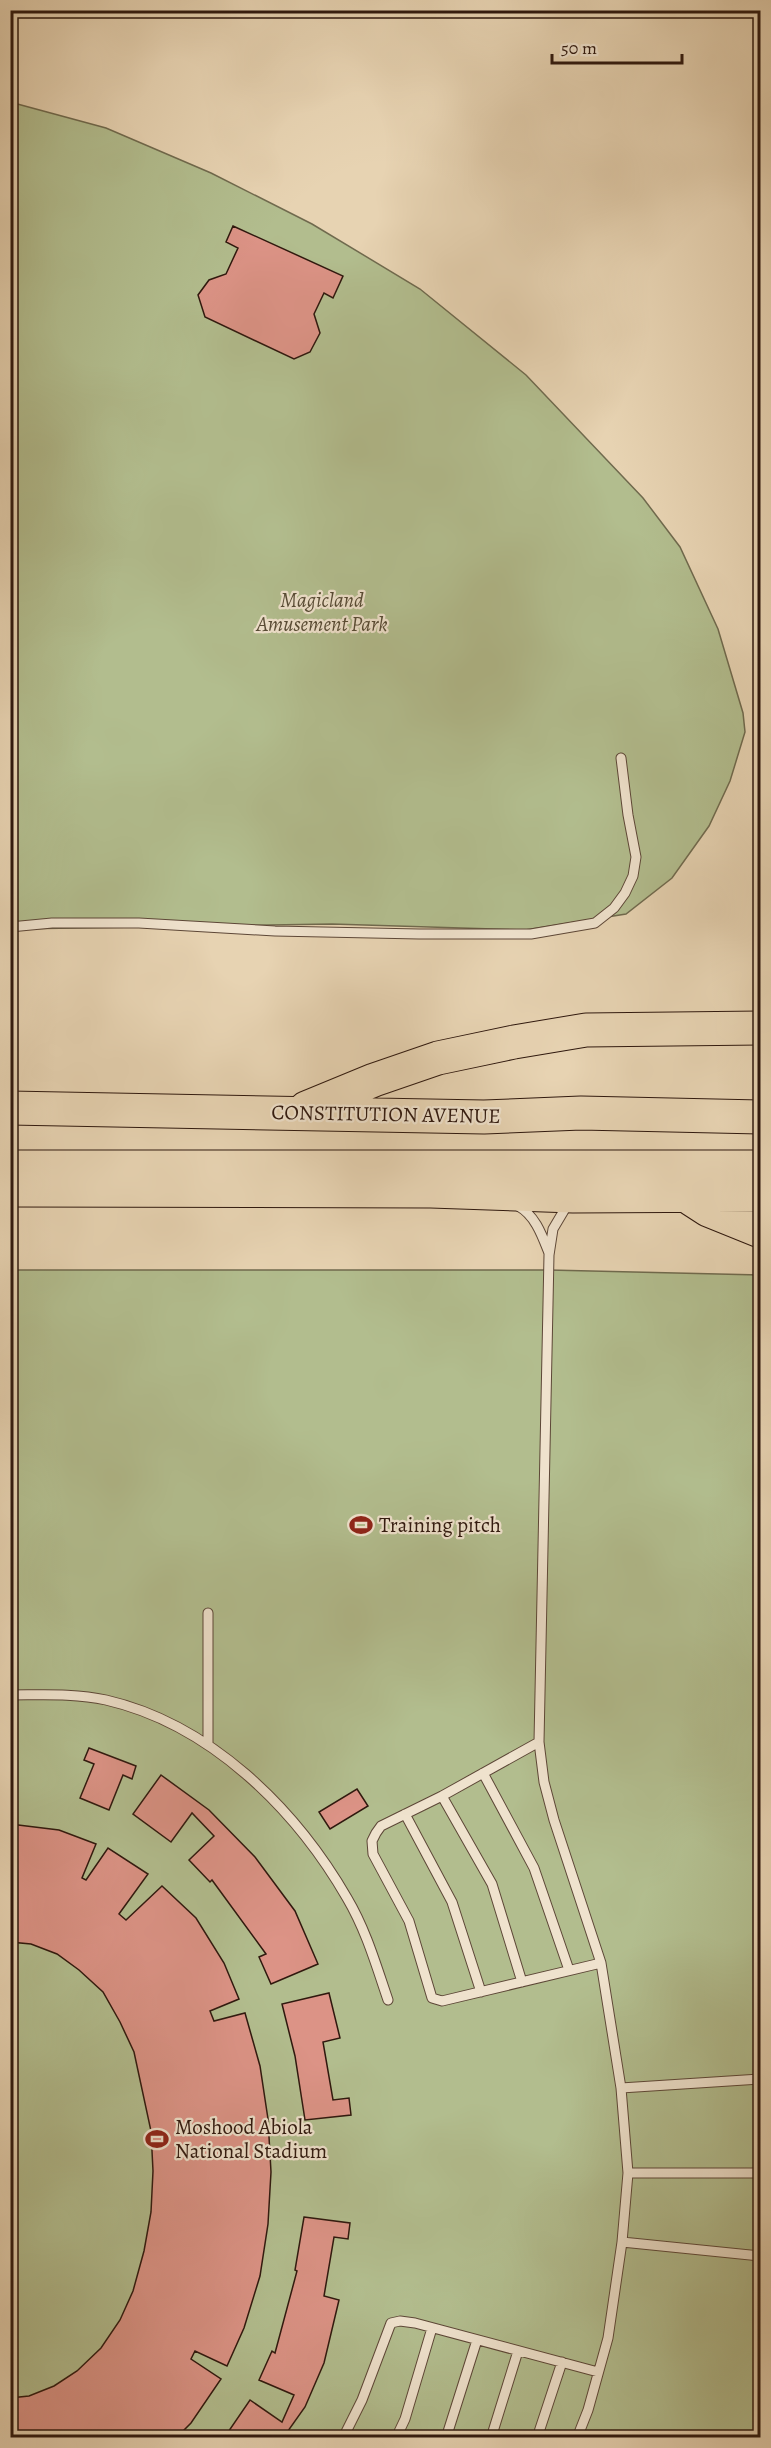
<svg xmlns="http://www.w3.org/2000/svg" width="771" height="2448" font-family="Alegreya,serif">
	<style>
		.green { fill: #b2bd8e; stroke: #706a4e; stroke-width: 1.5 }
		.building { fill: #dc9386; stroke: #2f180e; stroke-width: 1.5 }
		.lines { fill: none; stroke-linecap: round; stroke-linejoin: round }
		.lane-casing { stroke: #5d4737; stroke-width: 11 }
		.highway-casing { stroke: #2f180e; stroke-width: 35 }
		.lane { stroke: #efe2cd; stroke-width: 9 }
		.highway { stroke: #e7d3b2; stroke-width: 33 }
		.labels { text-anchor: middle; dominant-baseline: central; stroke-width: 4.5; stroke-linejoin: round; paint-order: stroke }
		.park-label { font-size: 21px; font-style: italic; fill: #564a34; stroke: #efe2cd }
		.street-label { font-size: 21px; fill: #2f180e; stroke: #efe2cd }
		.poi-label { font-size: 21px; fill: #2f180e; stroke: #efe2cd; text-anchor: start }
	</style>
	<rect width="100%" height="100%" fill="#e7d3b2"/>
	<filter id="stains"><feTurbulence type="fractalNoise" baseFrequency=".00333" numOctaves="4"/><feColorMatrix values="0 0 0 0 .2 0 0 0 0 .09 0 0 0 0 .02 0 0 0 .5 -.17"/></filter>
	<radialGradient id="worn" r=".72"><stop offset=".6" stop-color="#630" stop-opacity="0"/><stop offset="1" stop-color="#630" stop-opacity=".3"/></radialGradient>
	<!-- green -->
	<path class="green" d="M10,102L106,128L211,173L312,224L420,289L526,375L643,498L680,547L718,629L743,713L745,732L730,781L709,826L672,878L626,914L525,930L332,924L11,929Z
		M11,1270H549L760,1275V2437H11Z"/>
	<!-- building -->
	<path class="building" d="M233,226L343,276L333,298L324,293L314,314L320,333L310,352L294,359L205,317L198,295L209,280L226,274L238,248L226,242Z
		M89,1748L136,1766L132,1779L123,1775L109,1810L80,1798L94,1764L84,1760Z
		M161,1775L209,1810L255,1857L295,1911L318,1964L271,1984L259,1957L266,1954L212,1880L210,1882L189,1860L214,1836L192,1813L171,1842L133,1814Z
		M357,1789L368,1806L330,1829L319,1812Z
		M10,1824L59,1830L96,1844L82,1878L86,1880L108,1848L148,1874L119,1914L126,1920L162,1886L196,1918L224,1963L239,1999L210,2011L214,2021L245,2013L260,2066L268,2119L271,2172L268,2224L260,2276L244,2328L227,2366L195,2351L191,2359L221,2379L191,2423L176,2438H10V2398L29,2396L54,2386L77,2371L101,2348L120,2320L133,2291L144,2251L151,2212L153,2171L151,2131L134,2052L120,2022L103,1992L79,1970L57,1954L31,1944L10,1942Z
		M329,1993L340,2038L323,2042L333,2100L349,2098L351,2115L305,2120L295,2056L282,2004Z
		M304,2217L350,2223L348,2239L334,2237L324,2296L339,2300L324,2363L305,2407L283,2438H224L250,2400L282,2422L294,2395L259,2380L272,2351L275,2353L297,2271L295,2270Z"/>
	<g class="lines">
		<!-- lane casing -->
		<g class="lane-casing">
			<path id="lane" d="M10,927L52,923H139L275,931L419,934H531L595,923L614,908L625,893L633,876L636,857L628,815L621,758
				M569,1202L553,1229L549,1255L539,1742L544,1782L554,1820L601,1963L621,2088L628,2173L622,2242L608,2338L588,2410L577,2438
				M518,1206C535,1215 542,1235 549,1253
				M10,1695C42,1695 75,1693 106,1700C210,1724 295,1808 347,1898C366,1930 376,1965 388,2000
				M539,1742L442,1796L381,1826L376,1833L372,1841L373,1854L409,1921L432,1998L442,2001L601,1963
				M208,1745V1613
				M483,1773L534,1868L569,1970
				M442,1796L492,1884L522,1982
				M405,1814L452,1902L481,1992
				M621,2088L760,2079
				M628,2173H760
				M622,2242L760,2256
				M343,2438L362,2400L391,2323L400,2321L415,2323L598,2372
				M396,2438L405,2419L432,2328
				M446,2438L477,2340
				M491,2438L518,2351
				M537,2438L562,2362"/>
		</g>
		<!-- highway casing -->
		<g class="highway-casing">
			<path id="highway" d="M10,1108L484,1117L581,1113L760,1117
				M306,1108L374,1080L438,1058L514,1042L586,1030L760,1028
				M10,1167H760
				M10,1190L431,1191L573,1196L760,1195
				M691,1199L708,1210L760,1231"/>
		</g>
		<!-- lane -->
		<use href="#lane" class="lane"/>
		<!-- highway -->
		<use href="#highway" class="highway"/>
	</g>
	<!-- icons -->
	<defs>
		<g id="stadium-bare" transform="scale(1.8)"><path d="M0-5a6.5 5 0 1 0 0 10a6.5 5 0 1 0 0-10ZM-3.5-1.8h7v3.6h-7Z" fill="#8f2418" stroke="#efe2cd" stroke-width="2.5" paint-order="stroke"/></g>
	</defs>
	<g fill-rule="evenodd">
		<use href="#stadium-bare" x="361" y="1525"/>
		<use href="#stadium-bare" x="157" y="2139"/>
	</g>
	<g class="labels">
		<!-- park labels -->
		<g class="park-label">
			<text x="322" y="600">Magicland<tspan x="322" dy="24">Amusement Park</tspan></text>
		</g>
		<!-- street labels -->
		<g class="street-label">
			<text transform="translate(386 1114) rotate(1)">CONSTITUTION AVENUE</text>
		</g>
		<!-- poi labels -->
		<g class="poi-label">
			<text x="379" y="1525">Training pitch</text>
			<text x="175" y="2127">Moshood Abiola<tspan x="175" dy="24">National Stadium</tspan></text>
		</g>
	</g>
	<!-- margin -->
	<rect width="771" height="2448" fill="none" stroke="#e7d3b2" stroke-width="36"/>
	<rect x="12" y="12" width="747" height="2424" fill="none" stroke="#2f180e" stroke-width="3"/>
	<rect x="18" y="18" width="735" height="2412" fill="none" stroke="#2f180e" stroke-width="1.5"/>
	<!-- scale -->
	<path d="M552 54v9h130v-9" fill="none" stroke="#2f180e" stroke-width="3"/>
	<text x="561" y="54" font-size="18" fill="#2f180e" stroke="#efe2cd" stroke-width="4.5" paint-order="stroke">50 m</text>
	<rect width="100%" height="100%" filter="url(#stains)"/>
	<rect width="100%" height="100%" fill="url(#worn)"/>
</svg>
